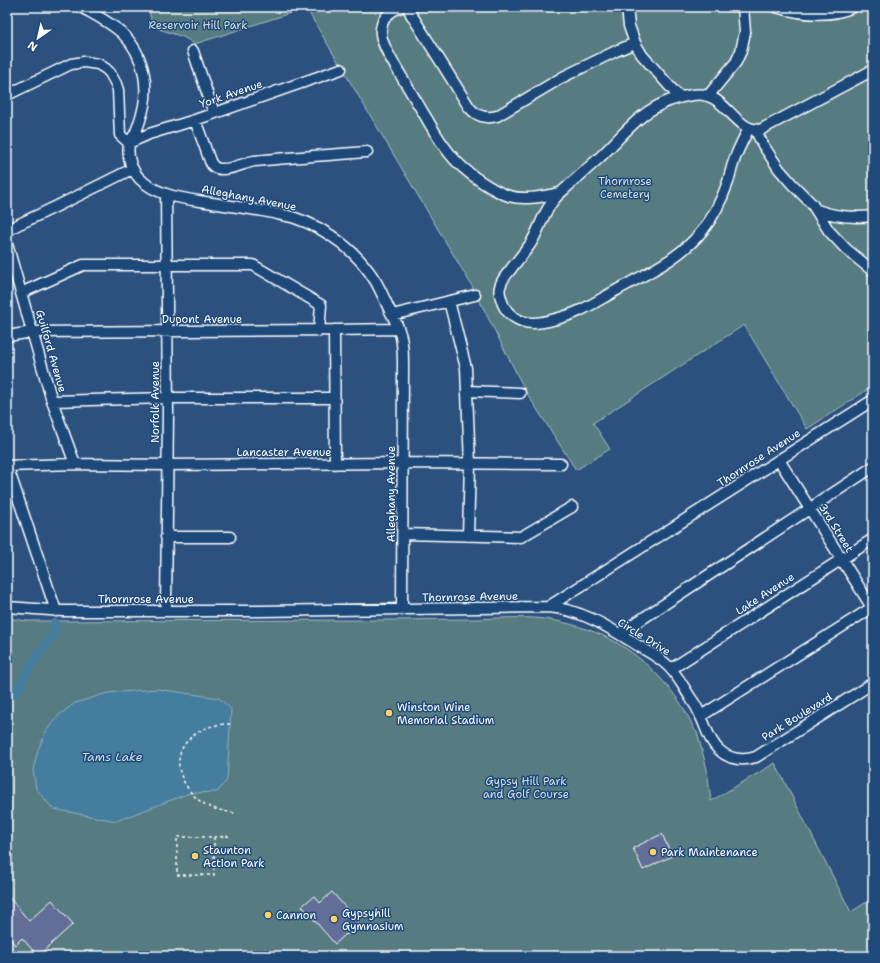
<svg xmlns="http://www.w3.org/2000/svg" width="880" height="963" font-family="'Shantell Sans',sans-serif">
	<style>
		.green { fill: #567b81; stroke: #aabdc0 }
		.water { fill: #457d9f; stroke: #8fb1c5 }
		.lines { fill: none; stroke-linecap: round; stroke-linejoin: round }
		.canal { stroke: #457d9f; stroke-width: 9 }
		.building { fill: #626e97; stroke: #fff }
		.minor-casing { stroke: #fff; stroke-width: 13 }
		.path { stroke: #fff; stroke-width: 1.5; stroke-dasharray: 3 3; stroke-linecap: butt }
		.minor { stroke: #1f4a7a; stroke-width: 10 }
		.poi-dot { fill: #ffd166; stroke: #1f4a7a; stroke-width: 1.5 }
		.labels { text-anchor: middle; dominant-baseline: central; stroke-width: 3; stroke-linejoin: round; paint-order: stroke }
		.park-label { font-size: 11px; fill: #d5dee0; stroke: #1f4a7a }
		.street-label { font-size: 11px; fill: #fff; stroke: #1f4a7a }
		.poi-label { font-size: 11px; fill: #fff; stroke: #1f4a7a; text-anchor: start }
		.water-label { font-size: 12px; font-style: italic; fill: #d0dee7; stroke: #1f4a7a }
	</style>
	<rect width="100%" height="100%" fill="#2c517f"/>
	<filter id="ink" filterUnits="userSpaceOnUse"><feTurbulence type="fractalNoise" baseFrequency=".025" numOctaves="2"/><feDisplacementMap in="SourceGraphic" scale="8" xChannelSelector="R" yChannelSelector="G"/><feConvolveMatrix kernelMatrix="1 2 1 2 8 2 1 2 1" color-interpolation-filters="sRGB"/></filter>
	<g filter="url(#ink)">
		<!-- green -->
		<path class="green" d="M148,7H873V386L807,429L744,325L593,423L610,449L576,470L526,392L472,286L306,8L195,44L183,37L153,27Z
			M7,618L27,621C146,621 264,620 383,620C415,620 446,619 477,619C496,618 516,617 535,618C558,620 582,626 604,636C634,650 660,674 679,701C683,707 687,714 690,720C692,724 693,729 697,732L707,769L711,801L775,763L851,912L873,898V956H7Z"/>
		<!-- water -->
		<path class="water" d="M157,689L219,698L231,709L227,780L217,792L190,793L116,821L53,809L36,789L33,770L38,750L46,731L59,715L75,703L108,693Z"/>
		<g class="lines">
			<!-- canal -->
			<path class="canal" d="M7,699L15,694L36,657L54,634L55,623"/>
		</g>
		<!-- building -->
		<path class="building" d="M662,834L672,856L643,870L633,848Z
			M332,892L359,923L351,930V931L347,935L346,934L335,944L302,906L314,896L320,903Z
			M7,895L29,921L52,900L73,924L38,956L22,938L15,945L8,936L7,937Z"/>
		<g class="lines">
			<!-- minor casing -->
			<g class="minor-casing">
				<path id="minor" d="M81,7C95,15 110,22 122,33C145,55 151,90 140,120C139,124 137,129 135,134C133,137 130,141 129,144C127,157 130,168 139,178C157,197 188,199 212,203C234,207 256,209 277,214C283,215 289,216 295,218C328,229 358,252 376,282C381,291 385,300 389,309C394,318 399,328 401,337C403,346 403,355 403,364L402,610
					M401,7C389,11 380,20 381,34C382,46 394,64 400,74C409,89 418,104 427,119C436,135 445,150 458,163C470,175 493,191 509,196C526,201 544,196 560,193
					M408,7L411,14L431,46L469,107C476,116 486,119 497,116L563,77L616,51L635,43
					M627,7L629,26L635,43L642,55L679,97
					M776,7C800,14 829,18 853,7
					M193,51L214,113
					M7,95L71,64L84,62L98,64L106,69L110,73L116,84L118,90L120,135L129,143L149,134L195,120L341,69
					M708,96L736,62L741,51L745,32L743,7
					M195,120L210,161C212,166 216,169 221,169C231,170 244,163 254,161C292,157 330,155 367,152
					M749,128C744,138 739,147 735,158C732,166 730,174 728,182C722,199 714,216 703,230C681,258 647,273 617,290C604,297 592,305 579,311C568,316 545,323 533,323C518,323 504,313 501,298C499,293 499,288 501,284C503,278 507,274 511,269C517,261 523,254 529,246C539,232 542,214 553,201C557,195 563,191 568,186C578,177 588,168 598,159C630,129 645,102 692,95C725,89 732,130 760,130L873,70
					M755,129L763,145L779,169L792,184L812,204L829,231L846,249L873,271
					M166,194L168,411L166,611
					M817,210C835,217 854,218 873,216
					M7,233C10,227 24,222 30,219C64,203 98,186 132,169
					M7,244L52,401L75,464
					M21,293L83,265H253L321,305L319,331
					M449,301L466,368L470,464L468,536
					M392,315L475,295
					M334,330L335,464
					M7,336L33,332L334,330L398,329
					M467,391L520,393
					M52,401L168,398H334
					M779,460L873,609
					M7,465L56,611
					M7,466L75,464L167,465L403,463L561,464
					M403,534L521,537L572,507
					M166,537H230
					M7,607L64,611H259L548,607C581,609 610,628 637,645C647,651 659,657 667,665C677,674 683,686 690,697C695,704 699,711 702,719C707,730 710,742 719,750C730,760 743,761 756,757L873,683
					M548,607L873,400
					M619,634L873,467
					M671,669L873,539
					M701,716L873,607"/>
			</g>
			<!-- path -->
			<path class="path" d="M230,724C198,723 166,748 184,782C188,789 193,796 200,801C210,809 222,811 235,813
				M214,837V875H177V837H214L232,836"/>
			<!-- minor -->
			<use href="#minor" class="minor"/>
		</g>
	</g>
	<!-- markers -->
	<g class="poi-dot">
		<circle cx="389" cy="713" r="4"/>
		<circle cx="653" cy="852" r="4"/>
		<circle cx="195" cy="856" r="4"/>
		<circle cx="268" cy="915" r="4"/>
		<circle cx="334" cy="919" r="4"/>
	</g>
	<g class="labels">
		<!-- park labels -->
		<g class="park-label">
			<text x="198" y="25">Reservoir Hill Park</text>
			<text x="625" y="181">Thornrose<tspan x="625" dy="13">Cemetery</tspan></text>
			<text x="526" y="781">Gypsy Hill Park<tspan x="526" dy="13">and Golf Course</tspan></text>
		</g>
		<!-- street labels -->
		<g class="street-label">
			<text transform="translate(231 94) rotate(-19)">York Avenue</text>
			<text transform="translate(249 198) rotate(11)">Alleghany Avenue</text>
			<text x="202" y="319">Dupont Avenue</text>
			<text transform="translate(51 351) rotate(74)">Guilford Avenue</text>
			<text transform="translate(155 402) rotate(-90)">Norfolk Avenue</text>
			<text x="284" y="452">Lancaster Avenue</text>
			<text transform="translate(759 458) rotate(-33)">Thornrose Avenue</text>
			<text transform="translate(391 494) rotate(-90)">Alleghany Avenue</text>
			<text transform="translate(836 528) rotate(58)">3rd Street</text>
			<text transform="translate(765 594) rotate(-33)">Lake Avenue</text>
			<text transform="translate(470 597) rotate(-1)">Thornrose Avenue</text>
			<text x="146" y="599">Thornrose Avenue</text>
			<text transform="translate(644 637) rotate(32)">Circle Drive</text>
			<text transform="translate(797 717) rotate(-32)">Park Boulevard</text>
		</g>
		<!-- poi labels -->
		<g class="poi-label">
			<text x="397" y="707">Winston Wine<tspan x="397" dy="13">Memorial Stadium</tspan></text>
			<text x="203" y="850">Staunton<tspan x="203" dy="13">Action Park</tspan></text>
			<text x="661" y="852">Park Maintenance</text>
			<text x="342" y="913">Gypsyhill<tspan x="342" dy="13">Gymnasium</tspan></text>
			<text x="276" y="915">Cannon</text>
		</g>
		<!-- water labels -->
		<g class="water-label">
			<text x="112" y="757">Tams Lake</text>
		</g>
	</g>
	<!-- margin -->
	<rect width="880" height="963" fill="none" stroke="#1f4a7a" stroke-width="24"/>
	<rect x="12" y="12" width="856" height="939" fill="none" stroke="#fff" stroke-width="1.5" filter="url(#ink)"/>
	<!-- north arrow -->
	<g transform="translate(38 38) rotate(214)" stroke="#1f4a7a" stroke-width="3" paint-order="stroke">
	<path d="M0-3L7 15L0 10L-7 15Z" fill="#ffffff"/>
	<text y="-6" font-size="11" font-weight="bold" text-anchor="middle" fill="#ffffff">N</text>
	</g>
</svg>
